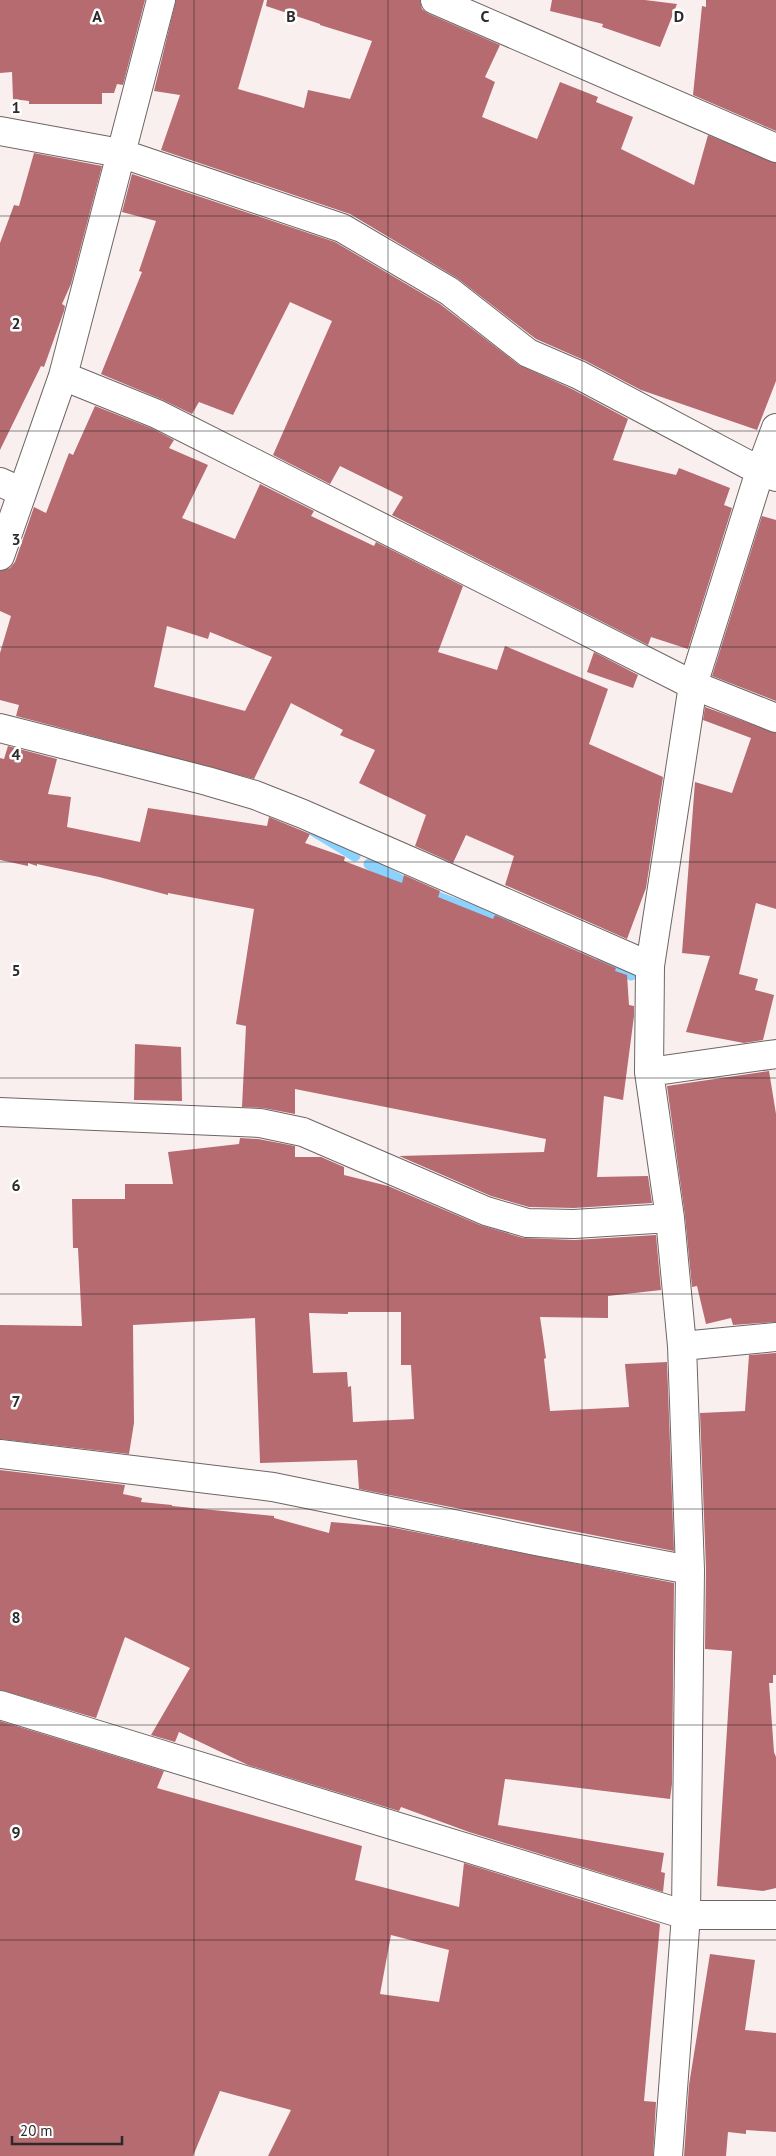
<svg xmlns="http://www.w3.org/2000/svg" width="776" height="2156" font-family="'PT Sans',sans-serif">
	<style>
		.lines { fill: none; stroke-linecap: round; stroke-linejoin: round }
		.stream { stroke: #8bd3fe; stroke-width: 11 }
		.building { fill: #b56b70; fill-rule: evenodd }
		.street-casing { stroke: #6e6565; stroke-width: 30 }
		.street { stroke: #fff; stroke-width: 28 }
		.grid { fill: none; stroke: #2e2a2a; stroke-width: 1; stroke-opacity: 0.55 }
		.grid-label { font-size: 16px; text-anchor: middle; font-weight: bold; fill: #2e2a2a; stroke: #fff; stroke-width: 5; stroke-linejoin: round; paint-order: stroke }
	</style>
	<rect width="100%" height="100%" fill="#faefef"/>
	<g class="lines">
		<!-- stream -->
		<path class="stream" d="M314,831L355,856
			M369,864L424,892L507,923
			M602,962L631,975"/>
	</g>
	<!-- building -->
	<path class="building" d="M0,0H145L123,85L117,84L114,93H102V104H29V101L13,99L12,72L0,73Z
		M176,0H264L238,89L304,108L308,90L350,99L372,41L320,25V24L266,6L267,0H420L422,9L429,14L500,45L485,77L495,82L482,117L537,139L560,82L598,97L596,102L633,117L621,149L694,185L708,135L776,163V381L757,430L641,390L586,361L536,339L457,278L350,214L161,150L180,95L154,91Z
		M552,0H645L677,4L660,47L602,27L603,24L550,11Z
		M706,0H776V131L693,95L702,6L706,7Z
		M34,153L102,166L71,284L62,304L65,306L64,311L44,367L41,366L0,450V243L14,205L19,206Z
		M132,174L335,242L440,304L519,365L572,389L628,419L613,460L676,475L679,468L730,488L724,505L732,508L688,649L651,637L648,645L392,515L403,497L340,466L330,484L273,455L332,321L290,302L233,415L199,402L192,414L163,400L101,374L142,272L139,271L156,221L122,212Z
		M95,406L151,428L174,440L169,448L208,465L182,518L235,539L260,484L314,511L311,516L374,546L376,542L463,586L438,652L497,670L505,646L608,689L589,744L663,777L646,888L627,939L505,885L514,856L466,835L453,863L415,846L426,815L359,783L375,750L340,735L343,730L291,703L254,779L16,716L19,705L0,700V653L11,616L0,611V571L10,568L15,562L34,507L46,513L69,453L73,455ZM167,626L208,639L210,632L272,657L245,711L154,687Z
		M762,516L776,520V701L712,676Z
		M594,652L638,675L633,688L587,672Z
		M705,707L776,733V909L756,903L739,974L758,979L755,990L774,995L763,1040L744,1043L686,1032L710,956L682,953L695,782L732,793L751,738L703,720Z
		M8,746L57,759L48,794L71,797L67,827L140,842L148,808L267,826L269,817L310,834L305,843L345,857L344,861L402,883L404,875L440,891L438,897L493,919L495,915L616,968L615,971L627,975L629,1005L634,1006V1016L623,1100L604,1096L597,1177L648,1176L652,1203L574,1208L529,1207L491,1196L399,1156L544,1152L546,1139L295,1089V1114L263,1108L242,1107L246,1026L236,1024L254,909L168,893V895L99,877L37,864V866L28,863V866L0,860V758L4,759Z
		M135,1044L181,1047L182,1101L134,1100Z
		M769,1071L776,1114V1322L733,1325L731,1318L706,1324L697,1286L692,1287L685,1216L667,1086Z
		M240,1138L258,1139L295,1146V1157H321L344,1167V1175L388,1186L480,1225L523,1238L575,1240L656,1235L661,1290L608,1296V1318L540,1317L546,1358L544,1359L550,1411L629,1407L625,1364L667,1362L674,1551L359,1489L357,1460L260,1463L255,1318L133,1325L134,1423L129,1454L0,1439V1325L82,1326L78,1248H73L72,1199H125V1184H173L168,1152L239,1144ZM348,1312H401V1365H411L414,1419L353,1422L351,1386L348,1387L347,1372L313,1373L309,1313L348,1314Z
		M776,1353V1675H773V1683H769L774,1752L776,1757V1888L763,1891L717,1886L732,1651L705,1649L706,1569L700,1413L745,1411L749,1355Z
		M0,1470L125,1485L123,1494L142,1498L141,1502L172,1505V1506L274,1516V1518L329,1533L331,1522L390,1527L674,1583L672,1784L670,1799L505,1779L498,1825L664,1853L661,1872L665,1873L663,1892L469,1832L401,1807L399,1811L248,1765L179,1732L175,1742L151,1735L190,1668L125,1637L96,1718L0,1690Z
		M0,1721L164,1771L157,1788L362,1846L355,1880L459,1907L464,1863L660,1924L644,2101L656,2102L653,2156H268L291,2110L220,2091L193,2156H0ZM391,1935L449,1950L439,2002L380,1994Z
		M710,1954L755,1960L745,2030L776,2033V2132L746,2130V2134L728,2132L726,2156H684L689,2085Z"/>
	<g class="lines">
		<!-- street casing -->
		<g class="street-casing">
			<path id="street" d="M435,0L776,148
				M0,131L120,153L342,228L449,291L528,353L579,375L760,471L776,477
				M63,376L157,414L693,685L776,718
				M0,482L22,492
				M0,556L63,376L161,0
				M0,728L207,781L255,795L303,814L650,966
				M649,1072L776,1054
				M0,1112L260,1123L303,1132L486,1211L527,1223L574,1224L670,1218
				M682,1346L776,1337
				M0,1454L273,1487L536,1541L690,1570
				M0,1705L686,1915H776
				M668,2156L686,1915L690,1570L682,1346L670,1218L649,1072L650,966L693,685L760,471L776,428"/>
		</g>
		<!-- street -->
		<use href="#street" class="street"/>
	</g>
	<!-- grid -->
	<path class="grid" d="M194,0V2156M388,0V2156M582,0V2156M0,216H776M0,431H776M0,647H776M0,862H776M0,1078H776M0,1294H776M0,1509H776M0,1725H776M0,1940H776"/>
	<g class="grid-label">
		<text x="97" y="22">A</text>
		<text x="291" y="22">B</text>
		<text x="485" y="22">C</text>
		<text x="679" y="22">D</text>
		<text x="16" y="113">1</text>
		<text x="16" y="329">2</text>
		<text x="16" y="545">3</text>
		<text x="16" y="760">4</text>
		<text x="16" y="976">5</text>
		<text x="16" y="1191">6</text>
		<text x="16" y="1407">7</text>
		<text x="16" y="1623">8</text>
		<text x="16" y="1838">9</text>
	</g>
	<!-- scale -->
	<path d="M12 2136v8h110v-8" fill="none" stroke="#2e2a2a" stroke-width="2.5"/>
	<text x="20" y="2136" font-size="15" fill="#2e2a2a" stroke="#ffffff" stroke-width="4" paint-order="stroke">20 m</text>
</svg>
